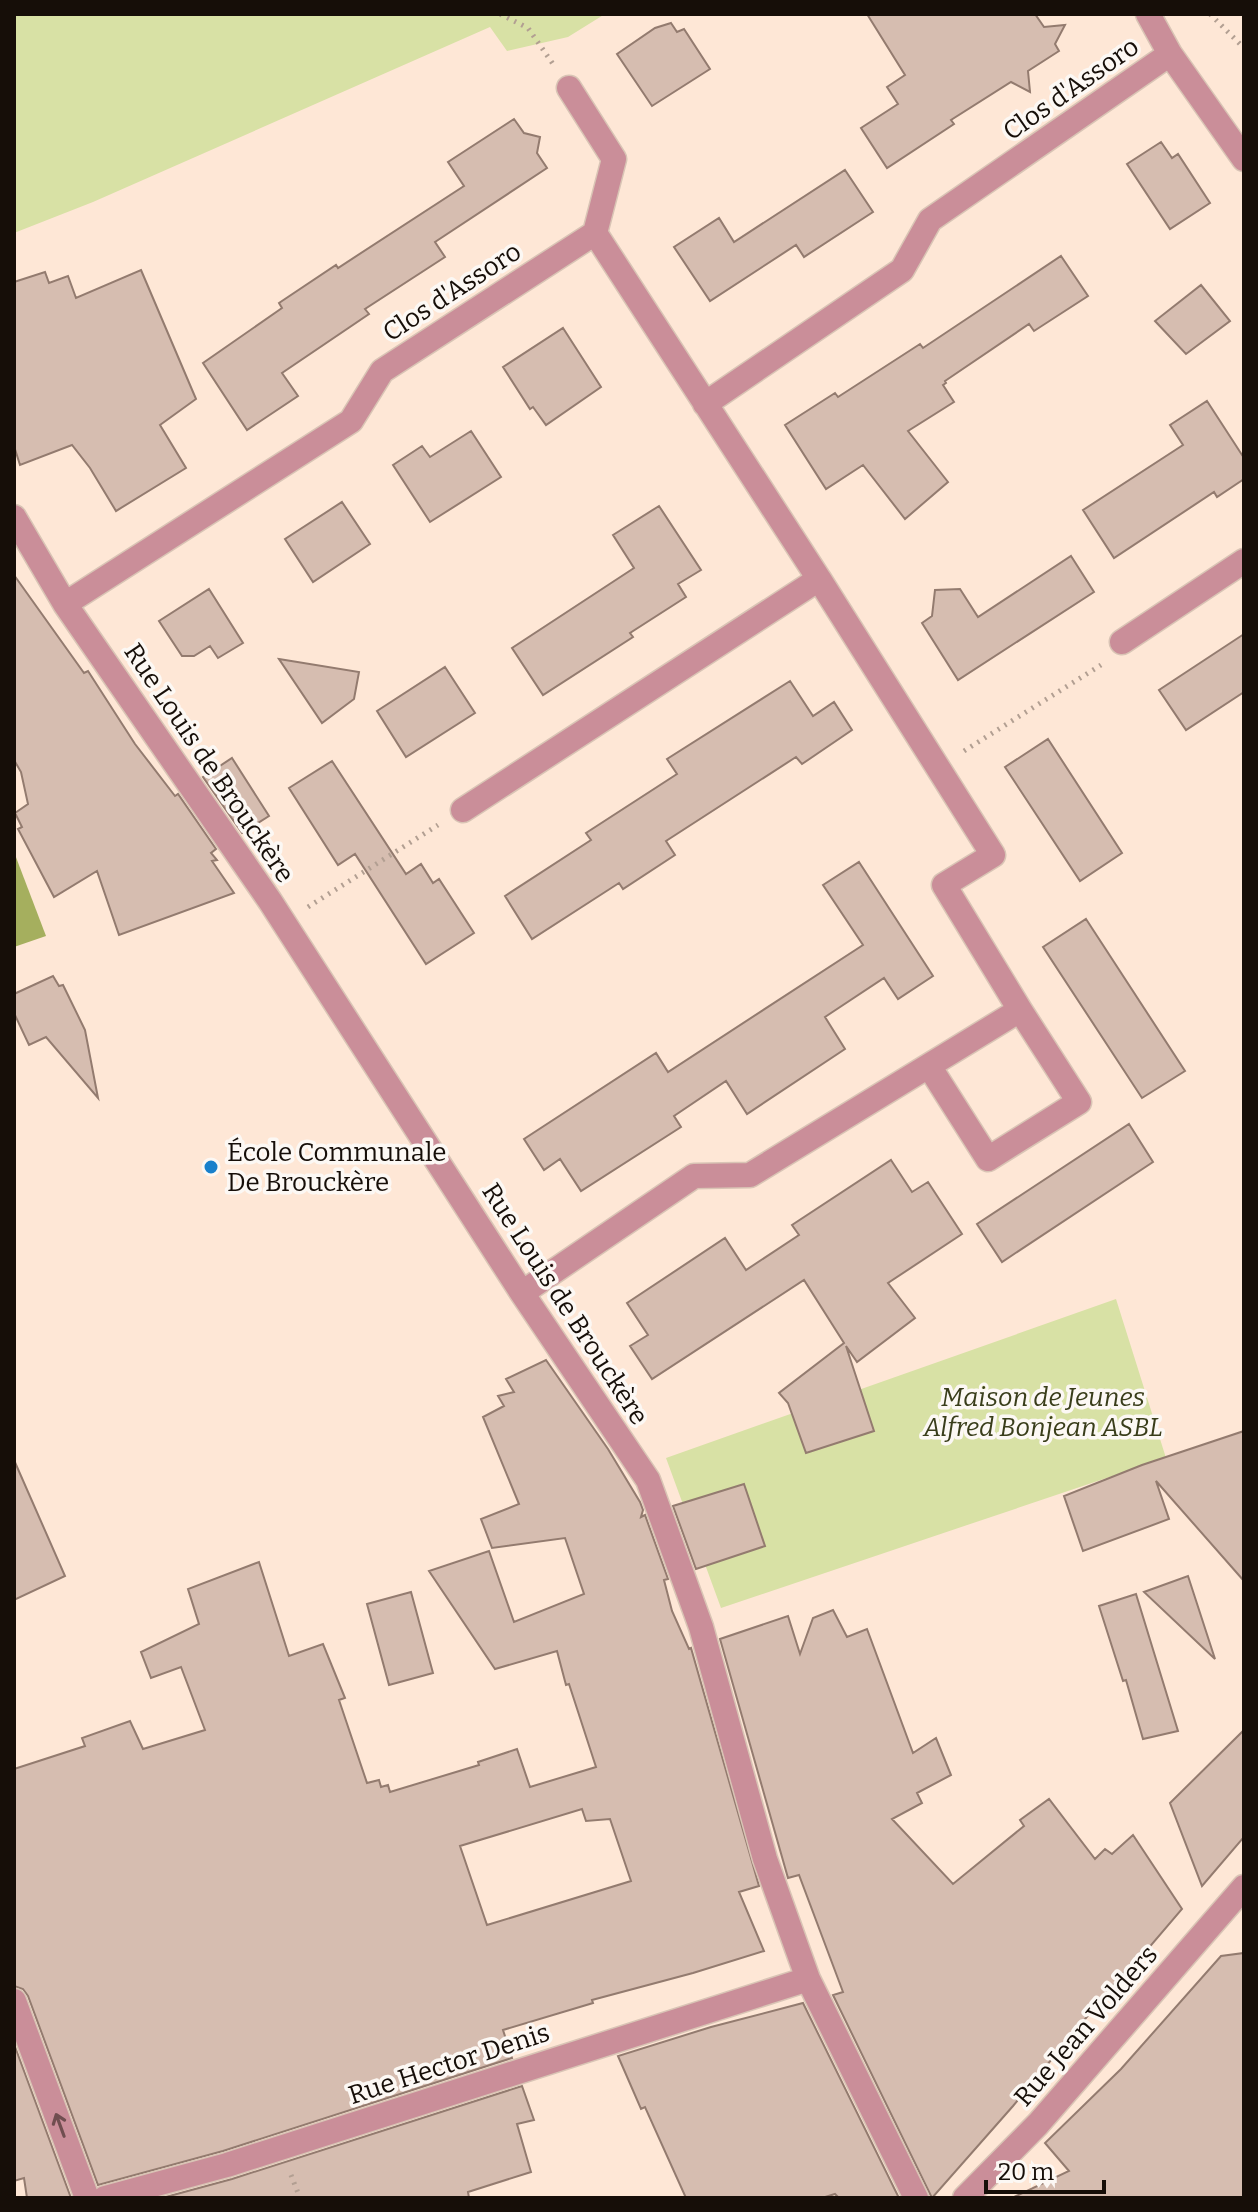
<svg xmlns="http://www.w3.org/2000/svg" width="1258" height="2212" font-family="Bitter,serif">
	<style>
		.green { fill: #d8e1a5 }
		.forest { fill: #a5af5e }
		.building { fill: #d6bdb0; stroke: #937b6f; stroke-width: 2; fill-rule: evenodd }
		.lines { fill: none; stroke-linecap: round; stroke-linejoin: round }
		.minor-casing { stroke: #d9c4b5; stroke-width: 27 }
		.path { stroke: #b29f92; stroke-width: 5; stroke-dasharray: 2 6; stroke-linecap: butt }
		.minor { stroke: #ca8e99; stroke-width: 24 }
		.oneway { stroke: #704e50 }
		.poi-dot { fill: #1980cb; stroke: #fcf8f4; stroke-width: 3 }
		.labels { text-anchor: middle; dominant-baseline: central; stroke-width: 7; stroke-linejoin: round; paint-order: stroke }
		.street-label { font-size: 26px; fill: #160e08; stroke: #fcf8f4 }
		.poi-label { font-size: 26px; fill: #160e08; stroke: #fcf8f4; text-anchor: start }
		.park-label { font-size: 26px; font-style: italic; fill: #393d1a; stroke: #fcf8f4 }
	</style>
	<rect width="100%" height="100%" fill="#fee7d6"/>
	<!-- green -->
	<path class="green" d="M14,14H605L568,37L507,51L490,27L93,202L14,233Z
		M1116,1299L1166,1458L721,1608L666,1458Z"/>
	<!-- forest -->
	<path class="forest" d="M14,852L46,936L14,947Z"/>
	<!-- building -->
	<path class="building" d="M867,14H1035L1044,27L1065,25L1055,44L1059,51L1028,71L1030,92L1011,82L951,120L954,124L887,168L861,128L898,104L887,87L905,75Z
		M671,23L677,32L684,29L710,69L652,106L617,54L655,28Z
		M514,119L524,133L540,137L537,153L547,168L435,242L445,257L365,309L369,314L282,373L298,396L247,430L203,363L282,308L279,303L336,265L338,268L464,186L448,162Z
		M1161,142L1172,158L1178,154L1210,203L1170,229L1127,164Z
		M845,170L873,212L804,257L796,245L710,301L674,247L719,218L734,242Z
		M1061,256L1088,296L1034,331L1029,324L945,381L946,383L943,385L954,402L908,431L948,482L905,519L863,465L826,489L785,425L835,393L838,397L920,344L923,348Z
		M141,270L196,399L160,425L186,468L116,511L90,468L72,445L20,465L14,446V282L45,272L49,283L68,276L76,298Z
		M1201,285L1230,321L1186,354L1155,321Z
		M563,328L601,387L546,425L533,407L530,409L503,367Z
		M1207,401L1244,458V479L1217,497L1214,492L1114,558L1083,510L1183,445L1170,425Z
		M471,431L501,477L430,522L393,465L422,446L430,457Z
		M342,502L370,544L313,582L285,539Z
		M659,506L701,570L678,584L686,597L630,633L633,637L543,695L512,648L634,568L613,535Z
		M1071,556L1094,592L958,680L922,623L932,616L935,590L960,589L978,617Z
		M14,575L84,673L88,671L135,744L175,796L178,794L216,849L211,853L217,860L212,861L234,893L119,935L97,871L54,897L18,829L22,827L15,813L28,804L21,772L14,760Z
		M209,589L243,643L218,658L210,646L194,656H182L159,621Z
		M1244,634V692L1186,730L1159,690Z
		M279,659L359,672L354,699L322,723Z
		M445,667L475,713L406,757L377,711Z
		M790,681L813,716L834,702L852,730L802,764L796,757L666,841L675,855L623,889L619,883L532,939L505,896L591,840L586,833L677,774L667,759Z
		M1048,739L1122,853L1080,881L1005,767Z
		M232,758L269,816L242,833L203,777Z
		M332,761L406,874L421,864L433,883L439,879L474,933L426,964L355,854L338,865L289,788Z
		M859,862L933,976L898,999L884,978L825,1017L845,1049L747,1114L726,1081L674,1116L681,1127L581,1191L560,1159L544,1170L524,1139L656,1053L668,1072L863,945L823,885Z
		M1086,919L1185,1071L1142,1098L1043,947Z
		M53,976L59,986L63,985L85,1030L98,1098L46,1037L29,1045L14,1013V994Z
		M1129,1124L1153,1162L1002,1262L977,1224Z
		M891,1160L912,1192L928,1182L962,1234L888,1283L915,1318L857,1362L846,1346L874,1431L806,1453L788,1403L779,1393L844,1343L804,1280L652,1379L630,1346L648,1335L627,1303L725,1238L746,1270L799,1235L792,1225Z
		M546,1360L608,1449L640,1502L643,1510L641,1517L645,1515L668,1579L664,1580L672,1611L689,1649L691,1648L759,1886L739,1892L764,1951L693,1973L592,2000L593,2003L503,2030L512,2058L223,2151L98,2185L28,1996L23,1989L14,1986V1769L85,1746L82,1738L130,1721L143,1749L205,1730L181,1667L151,1678L141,1652L199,1624L188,1589L259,1562L289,1656L323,1644L345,1698L339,1700L367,1783L379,1780L381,1787L388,1785L390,1792L479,1765L478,1762L517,1749L530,1787L596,1767L569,1684L566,1685L557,1651L495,1669L429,1571L489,1551L514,1622L584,1594L565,1538L492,1548L481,1519L519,1504L483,1417L504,1406L498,1396L514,1392L506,1379ZM582,1809L586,1821L610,1819L631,1881L487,1925L460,1846Z
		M1244,1431V1581L1156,1481L1169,1519L1083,1551L1064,1496L1142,1465Z
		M14,1460L65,1576L14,1600Z
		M744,1484L765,1546L696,1569L673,1506Z
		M1188,1576L1215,1659L1144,1592Z
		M411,1592L433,1673L389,1685L367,1604Z
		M1136,1594L1178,1731L1143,1739L1126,1680L1123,1681L1099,1606Z
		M833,1610L847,1637L867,1629L913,1753L936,1738L951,1775L917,1793L922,1803L892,1819L953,1884L1024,1826L1020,1820L1049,1799L1095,1859L1105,1849L1112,1854L1133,1835L1182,1909L1147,1950L1144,1948L1013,2106L932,2198L833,1995L843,1992L799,1875L788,1878L720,1639L788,1616L800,1654L813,1618Z
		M1244,1730V1837L1202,1886L1170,1803Z
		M1244,1953V2198H1012L1069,2171L1045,2143L1121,2069L1221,1956Z
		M803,2003L899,2198H839L835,2194L822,2198H686L645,2107L641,2109L618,2056L711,2027Z
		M14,2044L71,2198H27L24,2178L14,2181Z
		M522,2086L534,2120L517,2124L531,2172L468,2192L469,2198H162L232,2179Z"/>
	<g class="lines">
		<!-- minor casing -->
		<g class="minor-casing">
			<path id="minor" d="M1170,54L1244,159
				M569,88L614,159L595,233
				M705,404L902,270L930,220L1170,54L1148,14
				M14,517L65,604L270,901L522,1293L648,1480L701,1627L765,1859L808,1979L916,2198
				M65,604L351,421L382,371L595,233L819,579L463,810
				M1122,642L1244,561
				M929,1066L988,1159L1079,1102L1020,1010
				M522,1293L694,1176L750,1175L1020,1010L944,885L993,855L819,579
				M14,2001L87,2198
				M105,2198L227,2165L808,1979
				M965,2198L1038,2124L1244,1887"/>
		</g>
		<!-- path -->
		<path class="path" d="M500,14L528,28L553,64
			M1210,14L1244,48
			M964,751L1101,665
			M308,907L438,825
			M291,2175L300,2198"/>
		<!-- minor -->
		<use href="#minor" class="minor"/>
	</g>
	<!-- one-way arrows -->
	<defs><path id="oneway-shaft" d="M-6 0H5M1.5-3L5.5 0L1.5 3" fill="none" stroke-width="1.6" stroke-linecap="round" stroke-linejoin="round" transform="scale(2)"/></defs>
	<use class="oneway" href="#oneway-shaft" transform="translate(60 2125) rotate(-110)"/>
	<!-- markers -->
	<circle class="poi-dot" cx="211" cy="1167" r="8"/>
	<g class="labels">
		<!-- street labels -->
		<g class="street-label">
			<text transform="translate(1071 89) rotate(-35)">Clos d'Assoro</text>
			<text transform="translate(452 292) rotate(-33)">Clos d'Assoro</text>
			<text transform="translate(209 763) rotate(56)">Rue Louis de Brouckère</text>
			<text transform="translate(565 1304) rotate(57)">Rue Louis de Brouckère</text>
			<text transform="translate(1086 2026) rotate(-49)">Rue Jean Volders</text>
			<text transform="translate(449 2064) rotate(-18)">Rue Hector Denis</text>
		</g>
		<!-- poi labels -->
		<g class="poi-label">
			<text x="227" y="1152">École Communale<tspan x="227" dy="30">De Brouckère</tspan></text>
		</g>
		<!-- park labels -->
		<g class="park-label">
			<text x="1043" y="1397">Maison de Jeunes<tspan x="1043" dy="30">Alfred Bonjean ASBL</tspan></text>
		</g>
	</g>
	<!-- border -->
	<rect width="1258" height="2212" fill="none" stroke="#160e08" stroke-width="32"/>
	<!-- scale -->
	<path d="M986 2180v12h118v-12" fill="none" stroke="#160e08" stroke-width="4"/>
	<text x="998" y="2180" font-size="24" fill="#160e08" stroke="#fcf8f4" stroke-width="6" paint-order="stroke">20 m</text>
</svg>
